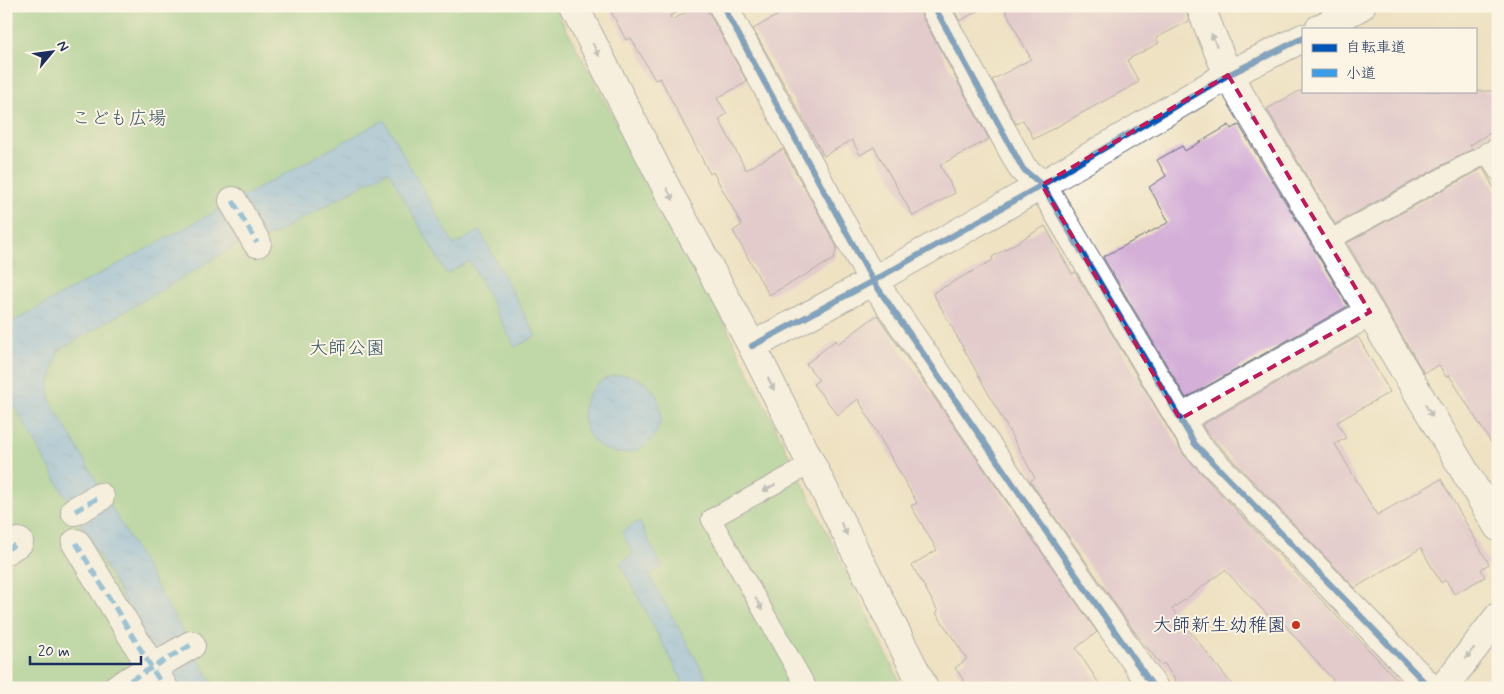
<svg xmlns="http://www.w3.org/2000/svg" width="1504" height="694" font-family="Mynerve,'Klee One',sans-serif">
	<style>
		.park { fill: #87cb85; stroke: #517d72 }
		.water { fill: url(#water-ripples); stroke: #4872a4 }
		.building { fill: #d4afd8 }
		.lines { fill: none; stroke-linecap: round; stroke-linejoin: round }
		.lane-casing { stroke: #656e81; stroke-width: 21 }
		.street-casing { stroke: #656e81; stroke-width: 30 }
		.lane { stroke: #fff; stroke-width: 19 }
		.street { stroke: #fff; stroke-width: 28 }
		.quiet { stroke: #3b9de6; stroke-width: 5; stroke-dasharray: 10 5; stroke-linecap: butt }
		.cycleway-casing { stroke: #fcf5e5; stroke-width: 9 }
		.cycleway { stroke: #0057b8; stroke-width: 6 }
		.oneway { fill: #8d97ae }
		.marked { fill: none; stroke: #c2185b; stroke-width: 4; stroke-dasharray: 10 6; stroke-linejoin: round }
		.poi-dot { fill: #c8321e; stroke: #fcf5e5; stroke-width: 2 }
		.labels { text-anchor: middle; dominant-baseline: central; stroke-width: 4; stroke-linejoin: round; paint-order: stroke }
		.park-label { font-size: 19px; fill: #365668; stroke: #fcf5e5 }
		.poi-label { font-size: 19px; fill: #1b2f5e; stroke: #fcf5e5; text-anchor: end }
	</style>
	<defs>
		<pattern id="water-ripples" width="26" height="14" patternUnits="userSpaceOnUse" patternTransform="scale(1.25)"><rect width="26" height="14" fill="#76b5e9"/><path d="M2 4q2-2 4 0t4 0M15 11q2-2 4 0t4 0" fill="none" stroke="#6094c0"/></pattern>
	</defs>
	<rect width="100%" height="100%" fill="#fcf5e5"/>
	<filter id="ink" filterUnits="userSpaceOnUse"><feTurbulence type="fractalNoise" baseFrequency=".02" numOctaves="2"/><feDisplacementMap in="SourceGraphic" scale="10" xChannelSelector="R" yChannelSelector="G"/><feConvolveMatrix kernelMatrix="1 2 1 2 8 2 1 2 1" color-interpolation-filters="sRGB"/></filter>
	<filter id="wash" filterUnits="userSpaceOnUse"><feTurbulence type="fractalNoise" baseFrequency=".0096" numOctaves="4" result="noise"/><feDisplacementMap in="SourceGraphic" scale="20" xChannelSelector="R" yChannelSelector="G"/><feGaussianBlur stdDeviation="1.12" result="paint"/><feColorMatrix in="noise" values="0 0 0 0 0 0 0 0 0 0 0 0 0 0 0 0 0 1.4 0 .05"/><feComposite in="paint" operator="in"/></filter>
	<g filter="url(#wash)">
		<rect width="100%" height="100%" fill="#efe2c3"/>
		<!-- park -->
		<path class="park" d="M6,6H554L727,328L903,688H6Z"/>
		<!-- water -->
		<path class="water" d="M384,120L454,245L480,231L536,336L515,347L470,261L447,274L388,171L255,245L247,239L58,351L49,387L50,400L215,688H174L6,391V325Z
			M583 414a39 39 0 1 1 78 0a39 39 0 1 1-78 0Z
			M639,521L662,567L649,575L712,688H686L620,563L633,554L622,532Z"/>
		<g id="blocks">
			<!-- building -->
			<path class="building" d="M608,6H688L670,16L672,20L697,6H705L747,82L717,98L727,114L719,119L746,170L783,149L837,247L834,259L769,295L733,231L742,225L713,172L710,174L660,78L655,80L631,38L626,40Z
				M794,6H918L920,13L989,139L940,165L955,193L913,216L874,147L860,155L852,140L824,156L753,29Z
				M952,6H986L960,21Z
				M1003,6H1185L1189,21L1156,38L1159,43L1127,60L1139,82L1034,139L1023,120L1016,124L992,80L1031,59Z
				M1299,91H1498V128L1470,145L1472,149L1335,224L1267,109Z
				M1229,125L1231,129L1239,125L1348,306L1186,398L1103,257L1169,222L1149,187L1166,176L1157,160L1182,146L1185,151Z
				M1483,168L1498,195V454L1449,375L1446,377L1439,365L1424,373L1347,243Z
				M1045,226L1072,274L1075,272L1184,455L1405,688H1340L1283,623L1279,627L1225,570L1172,609L1235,688H1180L1164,663L1161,665L1134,631L1030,481L1035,478L933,293L993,260L992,257Z
				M877,315L1097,632L1076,648L1102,688H969L955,668L967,659L936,613L938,611L912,565L937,550L911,506L917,503L858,399L838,415L813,384L819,380L806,364L836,340L838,344Z
				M1358,337L1390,392L1337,422L1346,438L1335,444L1377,515L1441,479L1489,564L1481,569L1485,577L1454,594L1446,580L1441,583L1421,548L1355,588L1208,434L1202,425Z"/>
		</g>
	</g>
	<g filter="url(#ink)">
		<use href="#blocks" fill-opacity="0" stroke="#656e81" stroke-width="1"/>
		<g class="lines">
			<!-- lane casing -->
			<g class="lane-casing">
				<path id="lane" d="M1487,152L1498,171
					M1328,241L1498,147
					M807,688L711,519L811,464"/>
			</g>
			<!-- street casing -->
			<g class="street-casing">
				<path id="street" d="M574,6L671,197L752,346L924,688
					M723,6L873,281L1154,688
					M934,6L1023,169L1042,185L1195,444L1430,688
					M1200,6L1228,75L1498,527
					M1319,29L1361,6
					M233,201L257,243
					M752,346L873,281L1042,185L1228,75L1303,38
					M1180,419L1370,312
					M75,511L100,497
					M76,543L164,688
					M6,550L19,542
					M117,688L191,645
					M1443,688L1498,617"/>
			</g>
			<!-- lane -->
			<use href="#lane" class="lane"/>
			<!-- street -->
			<use href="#street" class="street"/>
			<!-- quiet -->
			<path class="quiet" d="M233,201L257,243
				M75,511L100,497
				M76,543L164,688
				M6,550L19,542
				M117,688L191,645"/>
			<!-- cycleway casing -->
			<g class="cycleway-casing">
				<path id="cycleway" d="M723,6L873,281L1154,688
					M934,6L1023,169L1042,185L1195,444L1430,688
					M752,346L873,281L1042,185L1228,75L1303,38"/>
			</g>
			<!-- cycleway -->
			<use href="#cycleway" class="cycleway"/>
		</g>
		<!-- one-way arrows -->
		<defs><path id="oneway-solid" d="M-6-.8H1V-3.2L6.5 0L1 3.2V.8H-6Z" transform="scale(1.25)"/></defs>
		<g class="oneway">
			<use href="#oneway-solid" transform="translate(1214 40) rotate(-112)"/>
			<use href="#oneway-solid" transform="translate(596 50) rotate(63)"/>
			<use href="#oneway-solid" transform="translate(1253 117) rotate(59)"/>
			<use href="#oneway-solid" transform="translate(670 194) rotate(62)"/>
			<use href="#oneway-solid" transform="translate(1346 271) rotate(59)"/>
			<use href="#oneway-solid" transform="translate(771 384) rotate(63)"/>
			<use href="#oneway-solid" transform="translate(1429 411) rotate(59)"/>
			<use href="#oneway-solid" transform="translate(769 488) rotate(151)"/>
			<use href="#oneway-solid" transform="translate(844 529) rotate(63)"/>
			<use href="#oneway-solid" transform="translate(759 604) rotate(60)"/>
			<use href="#oneway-solid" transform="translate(1470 653) rotate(128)"/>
		</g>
	</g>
	<!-- marked area -->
	<path d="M0 0H1504V694H0ZM1228,75L1370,312L1180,419L1042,185Z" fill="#efe2c3" fill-opacity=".55" fill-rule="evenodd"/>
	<path class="marked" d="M1228,75L1370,312L1180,419L1042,185Z"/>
	<!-- markers -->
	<circle class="poi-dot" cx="1296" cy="625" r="5"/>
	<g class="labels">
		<!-- park labels -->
		<g class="park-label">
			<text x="119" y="118">こども広場</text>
			<text x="347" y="348">大師公園</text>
		</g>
		<!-- poi labels -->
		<g class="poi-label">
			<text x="1286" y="625">大師新生幼稚園</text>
		</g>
	</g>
	<!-- margin -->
	<rect width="1504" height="694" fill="none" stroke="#fcf5e5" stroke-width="25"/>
	<!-- legend -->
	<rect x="1302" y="28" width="175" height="65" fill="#fcf5e5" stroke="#a2a6af"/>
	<rect x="1312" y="44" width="25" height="8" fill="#0057b8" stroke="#a2a6af"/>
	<text x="1346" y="52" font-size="15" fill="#1b2f5e">自転車道</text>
	<rect x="1312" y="69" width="25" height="8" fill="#3b9de6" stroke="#a2a6af"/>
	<text x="1346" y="78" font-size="15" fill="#1b2f5e">小道</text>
	<!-- north arrow -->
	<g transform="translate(52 52) rotate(61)" stroke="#fcf5e5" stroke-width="4" paint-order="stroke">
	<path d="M0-4L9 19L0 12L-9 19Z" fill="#1b2f5e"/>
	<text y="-8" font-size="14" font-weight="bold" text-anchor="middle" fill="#1b2f5e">N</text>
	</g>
	<!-- scale -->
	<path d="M30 656v8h111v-8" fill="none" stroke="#1b2f5e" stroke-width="2.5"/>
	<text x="38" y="656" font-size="15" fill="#1b2f5e" stroke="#fcf5e5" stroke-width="4" paint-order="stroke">20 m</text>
</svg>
